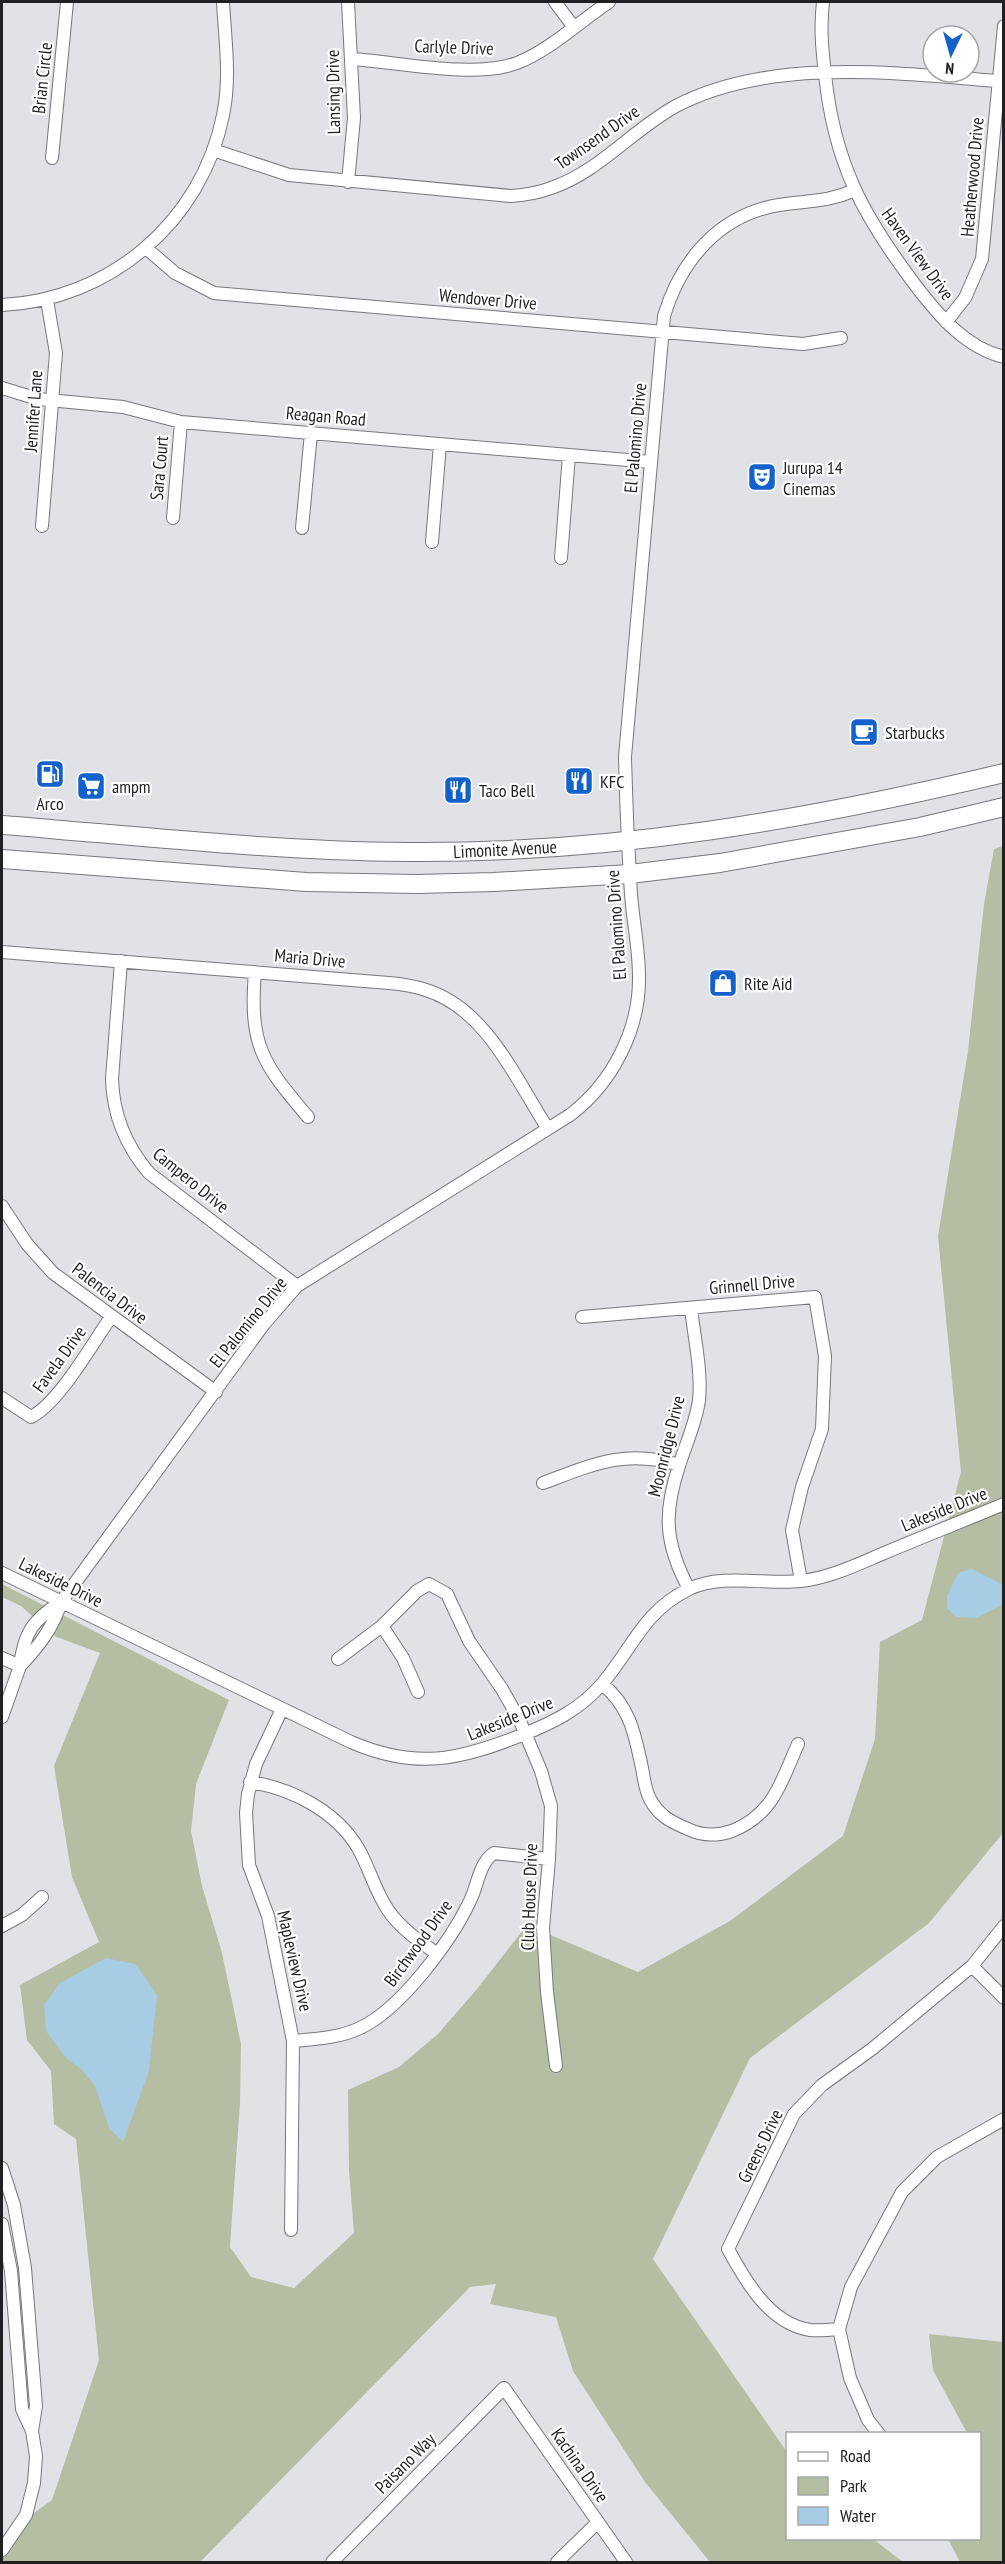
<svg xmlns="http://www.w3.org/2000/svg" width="1005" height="2564" font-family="'PT Sans Narrow',sans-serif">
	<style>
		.green { fill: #b5bda3 }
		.water { fill: #a6cde3 }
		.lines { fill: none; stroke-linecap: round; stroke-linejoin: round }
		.minor-casing { stroke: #77787c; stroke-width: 14 }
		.primary-casing { stroke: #77787c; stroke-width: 20 }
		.minor { stroke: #fff; stroke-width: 12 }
		.primary { stroke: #fff; stroke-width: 18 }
		.labels { text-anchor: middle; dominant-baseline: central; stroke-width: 4.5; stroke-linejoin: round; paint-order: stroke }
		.street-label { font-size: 18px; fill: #1f2021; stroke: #fff }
		.poi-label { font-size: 18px; fill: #1f2021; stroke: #fff; text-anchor: start }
	</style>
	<rect width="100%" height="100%" fill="#e0e2e6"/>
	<!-- green -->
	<path class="green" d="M1003,846V1833L929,1923L750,2058L653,2259L787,2452L788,2538L873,2539L903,2562H710L645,2482L573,2371L556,2317L490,2304L496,2284L470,2287L200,2562H2V2536L52,2500L99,2360L76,2139L54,2124L51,2071L27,2040L20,1985L99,1942L72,1877L54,1766L100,1653L54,1636L21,1606L2,1597V1584L229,1700L196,1784L191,1831L202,1886L222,1953L241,2044L240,2102L230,2247L251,2277L294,2288L354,2233L349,2170L348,2090L399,2067L438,2034L477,1989L527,1925L638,1972L730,1921L843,1836L875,1739L880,1642L922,1620L961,1472L938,1236L968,1051L984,904L994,849Z
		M929,2334L1003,2342V2562H960L948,2539L980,2538V2434L967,2433L933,2370Z"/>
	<!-- water -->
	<path class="water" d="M972,1569L1002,1584L1003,1604L977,1618L956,1617L947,1608V1596L958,1573Z
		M106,1958L135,1964L157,1995L149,2071L123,2142L109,2128L95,2086L81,2069L67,2059L46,2031L44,2005L60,1983Z"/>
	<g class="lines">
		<!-- minor casing -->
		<g class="minor-casing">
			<path id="minor" d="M348,2L354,118L348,182
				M555,2L573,26
				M823,2C820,28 822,48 825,74C834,163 863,216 916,286C939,316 966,348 1004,357
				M352,59C398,62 474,79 517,63C550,50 579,22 609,2
				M213,150L289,175L511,196C525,195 538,193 551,188C599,172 632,130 676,106C769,57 898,73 998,81
				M52,158L67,2
				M146,248L175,273L214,293L803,344L841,338
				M2,305C109,300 202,222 223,115C231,78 225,39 223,2
				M946,322L965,298L982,259L1004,26
				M2,388L38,399L123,407L181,422L651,462
				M173,518L181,422
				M42,526L56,353L47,300
				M302,528L311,433
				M432,542L440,444
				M561,558L569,455
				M2,952L389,983C402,984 414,986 426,990C487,1009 516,1080 548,1129
				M121,961L112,1079C113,1114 126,1146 149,1173L297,1286
				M255,972C249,1045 262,1063 308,1117
				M2,1206L27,1244L53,1273L216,1392
				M582,1317L815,1297L825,1356L822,1429L802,1487L792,1530L801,1581
				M2,1398L31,1417C59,1403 92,1344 111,1317
				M543,1483C594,1464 625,1449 679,1465
				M2,1573L351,1742C416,1770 459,1760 522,1735C552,1723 579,1710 601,1685C632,1650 642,1612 689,1589C723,1573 764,1585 801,1581C829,1578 856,1565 882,1554C922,1537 963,1521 1004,1504
				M689,1589C665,1544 663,1514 679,1466C686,1443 696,1423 699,1400C702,1370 694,1337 691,1308
				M61,1602C33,1620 24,1632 20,1666C39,1646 53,1628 61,1602L264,1324L297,1286L570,1115C612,1083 640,1030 639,976C639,949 633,921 631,894C628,848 626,803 625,757L664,316C681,260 719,215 779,205C809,200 826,203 855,190
				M382,1626L403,1658L418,1692
				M2,1658L20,1666L2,1717
				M338,1659L382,1626L417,1591L429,1584L447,1594L469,1641L502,1689L520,1721L541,1771L551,1806L549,1859L543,1928L547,1992L556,2066
				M602,1684C630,1706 635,1735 642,1768C644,1778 645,1790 650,1799C659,1816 671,1822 688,1829C702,1836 717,1836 732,1831C774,1814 781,1782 798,1744
				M282,1709L256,1764L248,1794L246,1813L249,1865L268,1916L293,2041L291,2230
				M250,1782C291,1788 336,1811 358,1848C369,1867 375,1891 388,1910C400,1928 419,1941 436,1953
				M2,1926L22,1915L42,1897
				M972,1966L1004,1998
				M293,2041C316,2039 339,2038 360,2028C401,2009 451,1941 470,1901C478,1885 479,1863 494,1853L549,1859
				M2,2168L14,2205L25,2268L36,2406L32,2431
				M2,2224L11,2271L22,2409L32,2431L36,2456L34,2483L26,2515L2,2550
				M839,2329C829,2330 819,2331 810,2330C770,2324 746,2282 728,2249L794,2114L822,2085L872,2049L972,1966L1004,1926
				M879,2434L868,2420L850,2378L839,2329L851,2287L902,2192L937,2157L1004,2119
				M332,2562L504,2388L626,2562
				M557,2562L598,2522"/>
		</g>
		<!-- primary casing -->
		<g class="primary-casing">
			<path id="primary" d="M2,825C34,827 66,831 98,833C200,842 303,851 406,852C609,854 807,820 1004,773
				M2,859L306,882L417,884L494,882L630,874L720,863L920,827L1004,807"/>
		</g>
		<!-- minor -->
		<use href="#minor" class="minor"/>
		<!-- primary -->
		<use href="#primary" class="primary"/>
	</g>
	<!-- icons -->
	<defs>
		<g id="theatre-square" transform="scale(1.5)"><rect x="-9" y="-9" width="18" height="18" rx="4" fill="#1362cc" stroke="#fff"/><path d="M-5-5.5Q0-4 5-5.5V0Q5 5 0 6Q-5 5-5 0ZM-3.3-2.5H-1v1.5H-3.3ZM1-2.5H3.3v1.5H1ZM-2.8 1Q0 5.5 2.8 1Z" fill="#fff"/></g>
		<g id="cafe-square" transform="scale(1.5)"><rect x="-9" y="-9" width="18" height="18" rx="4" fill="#1362cc" stroke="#fff"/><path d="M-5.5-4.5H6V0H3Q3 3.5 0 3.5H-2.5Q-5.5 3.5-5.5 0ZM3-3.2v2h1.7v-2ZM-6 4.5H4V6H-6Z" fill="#fff"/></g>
		<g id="fuel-square" transform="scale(1.5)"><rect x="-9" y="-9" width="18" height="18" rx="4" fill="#1362cc" stroke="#fff"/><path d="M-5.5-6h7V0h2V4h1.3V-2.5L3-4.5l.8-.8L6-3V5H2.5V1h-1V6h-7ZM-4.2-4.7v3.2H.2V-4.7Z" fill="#fff"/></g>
		<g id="restaurant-square" transform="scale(1.5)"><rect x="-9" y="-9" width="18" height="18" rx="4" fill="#1362cc" stroke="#fff"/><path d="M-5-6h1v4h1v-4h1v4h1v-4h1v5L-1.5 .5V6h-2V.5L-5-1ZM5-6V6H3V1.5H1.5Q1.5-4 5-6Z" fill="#fff"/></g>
		<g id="supermarket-square" transform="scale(1.5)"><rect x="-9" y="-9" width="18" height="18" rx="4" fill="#1362cc" stroke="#fff"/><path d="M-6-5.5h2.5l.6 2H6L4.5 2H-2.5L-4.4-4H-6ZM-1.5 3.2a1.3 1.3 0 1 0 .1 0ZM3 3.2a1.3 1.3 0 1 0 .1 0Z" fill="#fff"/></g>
		<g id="shop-square" transform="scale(1.5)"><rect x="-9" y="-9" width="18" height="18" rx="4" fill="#1362cc" stroke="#fff"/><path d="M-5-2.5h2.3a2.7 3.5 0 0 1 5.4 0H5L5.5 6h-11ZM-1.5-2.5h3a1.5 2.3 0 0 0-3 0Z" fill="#fff"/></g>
	</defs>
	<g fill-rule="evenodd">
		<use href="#theatre-square" x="762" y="477"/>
		<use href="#cafe-square" x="864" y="732"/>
		<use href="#fuel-square" x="50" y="774"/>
		<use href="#restaurant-square" x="579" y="781"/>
		<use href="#supermarket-square" x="91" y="786"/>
		<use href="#restaurant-square" x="458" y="790"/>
		<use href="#shop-square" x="723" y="983"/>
	</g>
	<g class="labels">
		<!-- street labels -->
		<g class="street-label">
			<text transform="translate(454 47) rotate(2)">Carlyle Drive</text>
			<text transform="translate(42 78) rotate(-84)">Brian Circle</text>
			<text transform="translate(333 92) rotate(-91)">Lansing Drive</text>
			<text transform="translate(597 137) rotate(-35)">Townsend Drive</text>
			<text transform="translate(972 177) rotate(-85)">Heatherwood Drive</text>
			<text transform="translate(918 254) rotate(54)">Haven View Drive</text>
			<text transform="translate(488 299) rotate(5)">Wendover Drive</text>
			<text transform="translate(33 411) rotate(-86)">Jennifer Lane</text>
			<text transform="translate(326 416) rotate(5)">Reagan Road</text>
			<text transform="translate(635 438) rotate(-85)">El Palomino Drive</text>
			<text transform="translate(159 468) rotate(-85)">Sara Court</text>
			<text transform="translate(505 849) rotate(-3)">Limonite Avenue</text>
			<text transform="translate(616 925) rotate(-94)">El Palomino Drive</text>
			<text transform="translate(310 958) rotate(5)">Maria Drive</text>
			<text transform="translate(191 1180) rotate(39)">Campero Drive</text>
			<text transform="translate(752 1284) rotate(-5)">Grinnell Drive</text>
			<text transform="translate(110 1293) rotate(37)">Palencia Drive</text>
			<text transform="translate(248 1322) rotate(-51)">El Palomino Drive</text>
			<text transform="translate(59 1359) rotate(-54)">Favela Drive</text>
			<text transform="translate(666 1446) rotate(-76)">Moonridge Drive</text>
			<text transform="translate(944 1509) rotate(-22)">Lakeside Drive</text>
			<text transform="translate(61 1582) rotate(26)">Lakeside Drive</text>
			<text transform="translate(510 1718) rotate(-22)">Lakeside Drive</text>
			<text transform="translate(529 1897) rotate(-88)">Club House Drive</text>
			<text transform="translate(418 1943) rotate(-54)">Birchwood Drive</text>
			<text transform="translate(295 1961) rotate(77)">Mapleview Drive</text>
			<text transform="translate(760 2146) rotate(-64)">Greens Drive</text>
			<text transform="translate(405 2463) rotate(-45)">Paisano Way</text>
			<text transform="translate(580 2465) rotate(55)">Kachina Drive</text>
		</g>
		<!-- poi labels -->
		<g class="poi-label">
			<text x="783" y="467">Jurupa 14<tspan x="783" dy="21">Cinemas</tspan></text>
			<text x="885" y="732">Starbucks</text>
			<text x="600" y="781">KFC</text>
			<text x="112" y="786">ampm</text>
			<text x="479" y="790">Taco Bell</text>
			<text x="50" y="803" text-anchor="middle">Arco</text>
			<text x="744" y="983">Rite Aid</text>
		</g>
	</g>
	<!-- border -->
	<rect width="1005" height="2564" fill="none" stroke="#1f2021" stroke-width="6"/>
	<!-- legend -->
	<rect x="786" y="2432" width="195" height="108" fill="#ffffff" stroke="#a5a6a6" stroke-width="1.5"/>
	<rect x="798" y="2452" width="30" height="9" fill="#ffffff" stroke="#a5a6a6" stroke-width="1.5"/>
	<text x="840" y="2462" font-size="18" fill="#1f2021">Road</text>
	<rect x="798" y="2477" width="30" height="18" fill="#b5bda3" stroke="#a5a6a6" stroke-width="1.5"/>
	<text x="840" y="2492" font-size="18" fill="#1f2021">Park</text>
	<rect x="798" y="2507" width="30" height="18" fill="#a6cde3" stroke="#a5a6a6" stroke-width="1.5"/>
	<text x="840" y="2522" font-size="18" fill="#1f2021">Water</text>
	<!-- north arrow -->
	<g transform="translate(951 54) rotate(185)"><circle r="28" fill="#ffffff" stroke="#a5a6a6" stroke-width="1.5"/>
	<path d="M0-4.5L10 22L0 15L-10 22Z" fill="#1362cc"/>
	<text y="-9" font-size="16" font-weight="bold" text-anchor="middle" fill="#1f2021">N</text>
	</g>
</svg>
